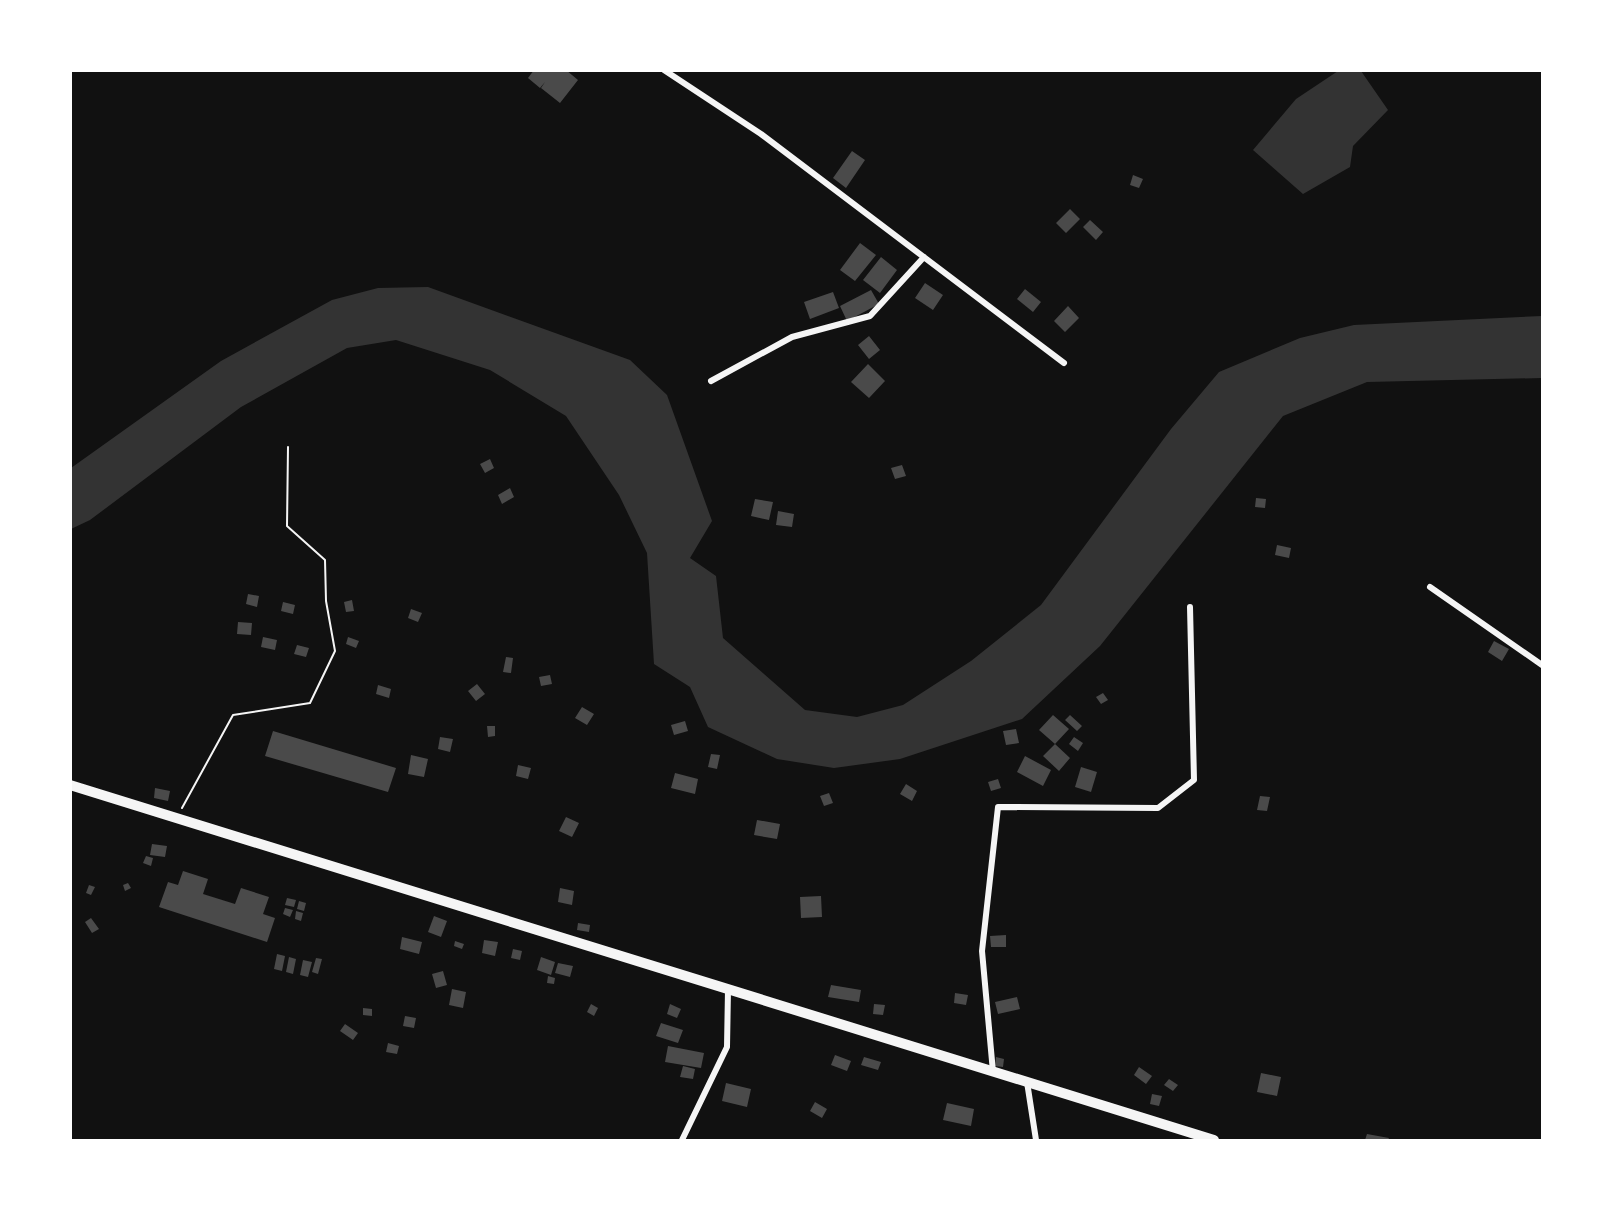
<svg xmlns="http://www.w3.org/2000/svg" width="1613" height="1211" font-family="Jost,sans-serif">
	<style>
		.water { fill: #333 }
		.building { fill: #4a4a4a }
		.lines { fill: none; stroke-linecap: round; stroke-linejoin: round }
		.path { stroke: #f5f5f5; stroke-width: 2 }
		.minor { stroke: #f5f5f5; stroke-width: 6 }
		.primary { stroke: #f5f5f5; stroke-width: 10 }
	</style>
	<rect width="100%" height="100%" fill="#111"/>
	<!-- water -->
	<path class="water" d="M1338,71H1361L1388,110L1353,146L1350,167L1303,194L1253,150L1296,99Z
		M428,287L630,360L667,395L712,521L690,558L716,576L723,638L805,710L857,717L903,705L971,661L1041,605L1171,429L1219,372L1300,338L1354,325L1542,316V378L1367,382L1283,416L1100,646L1022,719L900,759L834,768L777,759L708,727L690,687L654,664L647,553L619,495L566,416L490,370L396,340L347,348L241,407L90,520L71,529V468L221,361L332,300L378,288Z"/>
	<!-- building -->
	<path class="building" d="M534,70H566L578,80L560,103L541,88L545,82L540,88L528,78Z
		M852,151L865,160L846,188L833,178Z
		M1133,175L1143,179L1139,188L1130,185Z
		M1070,209L1080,219L1066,233L1056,223Z
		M1090,220L1103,232L1096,240L1083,227Z
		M860,243L876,255L855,281L840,270Z
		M881,257L897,270L880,293L863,280Z
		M925,283L943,295L933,310L915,298Z
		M1025,289L1041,302L1033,312L1017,299Z
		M871,290L879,304L847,321L840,306Z
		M833,292L839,308L810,319L804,302Z
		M1068,306L1079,318L1065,332L1054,321Z
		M869,336L880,350L869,359L858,345Z
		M868,364L885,381L869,398L851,382Z
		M490,459L494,468L485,473L480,464Z
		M902,465L906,476L895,479L891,468Z
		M510,488L514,497L502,504L498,495Z
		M1256,498L1266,499L1265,508L1255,507Z
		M755,499L773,502L769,520L751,516Z
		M778,511L794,514L792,527L776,525Z
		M1277,545L1291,548L1289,558L1275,555Z
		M248,594L259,596L257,607L246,604Z
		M352,600L354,611L346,612L344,602Z
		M283,602L295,605L293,614L281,611Z
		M411,609L422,613L418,622L408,618Z
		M238,622L252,623L251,635L237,634Z
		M263,637L277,640L275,650L261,647Z
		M348,637L359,641L356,648L346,644Z
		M1494,641L1509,649L1502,661L1488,652Z
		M297,645L309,648L306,657L294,654Z
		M506,657L513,658L511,673L503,672Z
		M550,675L552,684L541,686L539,677Z
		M477,684L485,694L476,701L468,691Z
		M378,685L391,689L389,698L376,694Z
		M1103,693L1108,700L1101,704L1096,697Z
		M582,707L594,714L587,725L575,718Z
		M1053,715L1069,729L1055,744L1039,730Z
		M1070,715L1082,726L1077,731L1065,720Z
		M685,721L688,731L674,735L671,725Z
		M487,726H495V736L488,737Z
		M1016,729L1019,743L1006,745L1003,731Z
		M273,731L396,768L388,792L265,756Z
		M440,737L453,739L450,752L438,749Z
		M1074,737L1083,743L1078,751L1069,744Z
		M1055,744L1070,758L1059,771L1043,756Z
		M711,754L720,755L717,769L708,767Z
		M411,755L428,759L424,777L408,774Z
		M1025,756L1051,770L1043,786L1017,772Z
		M518,765L531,768L528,779L516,776Z
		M1081,767L1097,772L1091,792L1075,787Z
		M675,773L698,779L695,794L671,788Z
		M998,779L1001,788L991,791L988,782Z
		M906,784L917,791L912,801L900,794Z
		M155,788L170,791L168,801L154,798Z
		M829,793L833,803L824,806L820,796Z
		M1260,796L1270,797L1267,811L1257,810Z
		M566,817L579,823L572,837L559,831Z
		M757,820L780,824L777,839L754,835Z
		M152,844L167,846L165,857L150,855Z
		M146,856L153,858L151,866L143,863Z
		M183,871L208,879L203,894L235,904L241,888L269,897L263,914L275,918L267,942L159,907L168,882L178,885Z
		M128,883L131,888L125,891L123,885Z
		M89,885L95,887L91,895L86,893Z
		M560,888L574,891L572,905L558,902Z
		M821,896L822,917L801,918L800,897Z
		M287,898L296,900L294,907L285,905Z
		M299,901L306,903L304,911L297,909Z
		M285,908L293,910L290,917L283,914Z
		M296,911L303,913L301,921L295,919Z
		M434,916L447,921L441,937L428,932Z
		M91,918L99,929L92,933L85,922Z
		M578,923L590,925L589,932L577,930Z
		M1006,935V947H991L990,936Z
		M402,937L422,942L419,954L400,949Z
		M484,940L498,942L495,956L482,953Z
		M455,941L464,944L462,949L454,946Z
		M513,949L522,951L520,960L511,958Z
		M277,954L285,956L282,971L274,969Z
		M289,957L296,959L293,974L286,972Z
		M541,957L555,962L551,975L537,970Z
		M316,958L322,959L318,974L312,972Z
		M303,960L312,962L308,977L300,975Z
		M558,963L573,966L570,977L555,973Z
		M443,971L447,985L436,988L432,974Z
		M548,976L555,978L554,984L547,983Z
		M831,985L861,990L859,1002L828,997Z
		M452,989L466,992L463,1008L449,1005Z
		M955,993L968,995L966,1005L954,1003Z
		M1017,997L1020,1009L998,1014L995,1002Z
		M591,1004L598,1008L594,1016L587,1012Z
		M670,1004L681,1009L677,1018L667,1014Z
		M874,1004L885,1005L883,1015L873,1014Z
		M363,1008L372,1009V1016L363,1015Z
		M405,1016L416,1018L414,1028L403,1026Z
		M661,1023L683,1030L678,1043L656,1036Z
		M345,1024L358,1033L353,1040L340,1031Z
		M388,1043L399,1046L397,1054L386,1052Z
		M668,1046L704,1053L701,1068L665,1062Z
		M835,1055L851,1061L847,1071L831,1065Z
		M864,1057L881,1062L878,1070L861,1065Z
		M996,1057L1004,1059L1003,1067L995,1066Z
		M683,1066L695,1069L693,1079L680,1077Z
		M1139,1067L1152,1076L1146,1084L1134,1075Z
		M1261,1073L1281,1077L1277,1096L1257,1092Z
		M1169,1079L1178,1085L1173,1091L1164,1085Z
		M726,1083L751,1089L747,1107L722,1101Z
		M1152,1094L1162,1096L1159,1106L1150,1104Z
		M815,1102L827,1109L822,1118L810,1111Z
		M947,1103L974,1109L971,1126L943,1120Z
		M1367,1134L1389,1138L1388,1140H1365Z"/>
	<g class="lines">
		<!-- path -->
		<path class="path" d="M182,808L233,715L310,703L335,651L326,601L325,560L287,526L288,447"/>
		<!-- minor -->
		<path class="minor" d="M664,70L761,134L1064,363
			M711,381L792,337L870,316L924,257
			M1430,587L1542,665
			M993,1072L982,951L998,807L1158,808L1194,780L1190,607
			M1027,1082L1036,1140
			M682,1140L727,1047L728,990"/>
		<!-- primary -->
		<path class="primary" d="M70,785L1214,1140"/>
	</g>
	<!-- border -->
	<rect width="1613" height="1211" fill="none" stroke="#ffffff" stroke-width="144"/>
</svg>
